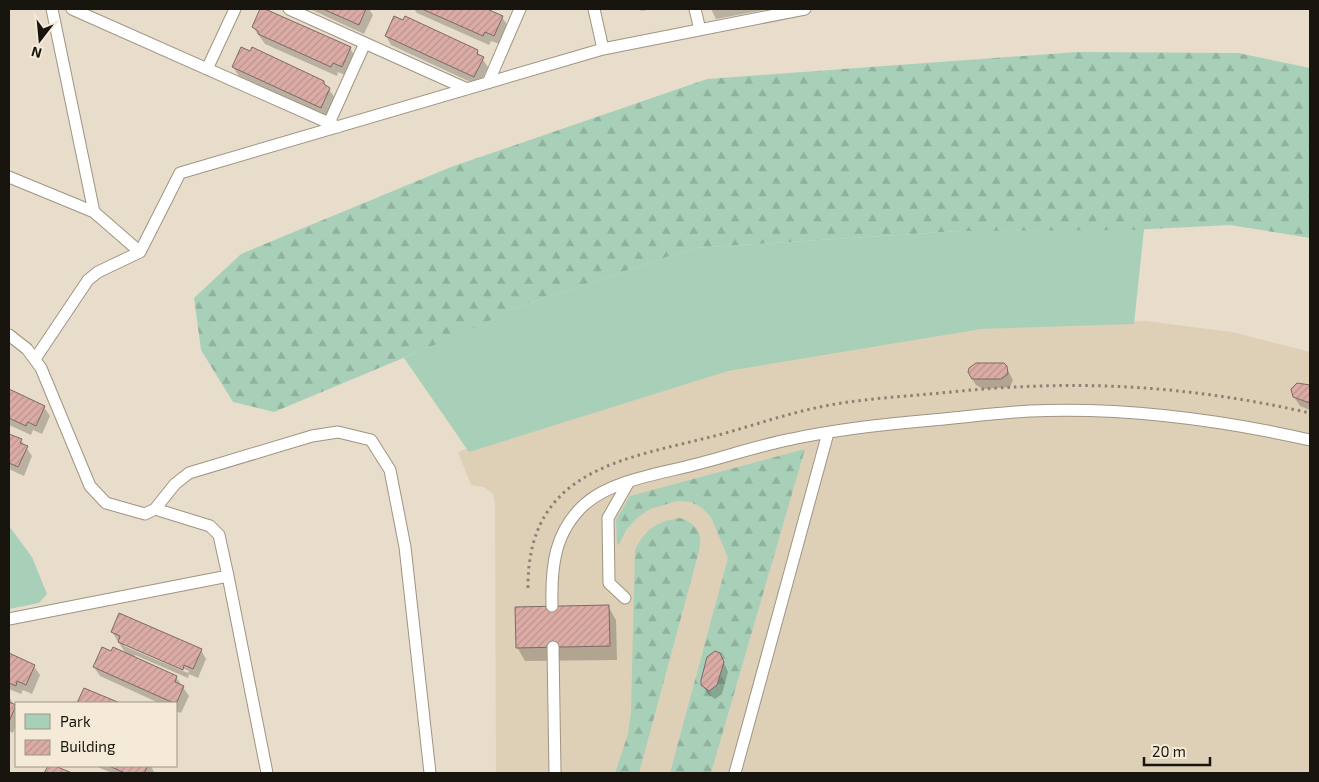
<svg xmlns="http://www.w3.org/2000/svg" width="1319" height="782" font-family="'Exo 2',sans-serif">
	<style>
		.built { fill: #decfb7 }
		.green { fill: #a8d0b8 }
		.forest { fill: url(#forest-firs) }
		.shadow { fill: #0003; fill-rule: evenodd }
		.building { fill: url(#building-hatch); stroke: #7e6966 }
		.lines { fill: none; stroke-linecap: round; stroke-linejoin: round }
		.lane-casing { stroke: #9f9483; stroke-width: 13 }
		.path { stroke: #8a8275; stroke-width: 3; stroke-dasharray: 2.5 4; stroke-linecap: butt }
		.lane { stroke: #fff; stroke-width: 11 }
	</style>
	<defs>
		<pattern id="forest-firs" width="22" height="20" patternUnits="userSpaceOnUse" patternTransform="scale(1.25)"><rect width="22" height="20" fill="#a8d0b8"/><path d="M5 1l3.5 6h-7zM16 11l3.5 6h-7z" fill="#90b29d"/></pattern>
		<pattern id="building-hatch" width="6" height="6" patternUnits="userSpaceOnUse" patternTransform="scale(1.25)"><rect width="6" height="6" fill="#dbaca5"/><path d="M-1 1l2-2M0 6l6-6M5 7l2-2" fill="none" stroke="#bb938d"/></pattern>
	</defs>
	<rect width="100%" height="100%" fill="#e8ddca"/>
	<!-- built -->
	<path class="built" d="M1145,321L1232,332L1310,352V773H496L495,505L493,494L484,487L471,485L458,452L646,381L843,336Z"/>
	<!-- green -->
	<path class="green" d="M1144,229L1134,324L981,329L728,371L469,452L404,358L520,306L694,248L959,231Z
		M9,526L32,557L47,594L39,603L9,609Z"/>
	<!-- forest -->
	<path class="forest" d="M1078,52L1238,53L1310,68V238L1230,225L1130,230L959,231L694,248L520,306L463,333L274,412L233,402L201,350L194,298L241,254L451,167L707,79Z
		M805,449L711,773H670L728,558L711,517L702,508L691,502L677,501L650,509L637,518L626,530L619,545L617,544L616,520L630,496Z
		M680,518C697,523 703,534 699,551L639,773H615L628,734L631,712L635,550C645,529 658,521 680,518Z"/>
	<!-- shadow -->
	<path class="shadow" d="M262,9L350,48L355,57L347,76L338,72L337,76L265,44L253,27Z
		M310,9H369L373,15L364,34Z
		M414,9H484L502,17L508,26L500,44L491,41L489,45L417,13Z
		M640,9H653L641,11Z
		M711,9H764V10L716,19Z
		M386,36L477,51L488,67L479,86L391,45Z
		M233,67L324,82L335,98L326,117L239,76Z
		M1006,367L1013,380L1010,387L983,389L976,385L970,376Z
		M1301,384L1310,387V410L1300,406L1294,397V386Z
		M9,391L44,407L50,416L42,434L33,430L31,435L9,425Z
		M9,435L21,440L32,456L24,476L9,469Z
		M608,606L616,620L617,660L525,661L517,647Z
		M112,632L201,650L206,659L198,678L189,674L188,678L135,655L134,658L176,677L189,696L181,713L176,711V703H159L100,676L94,667L112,652L126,654ZM124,643L189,671L188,673L124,646Z
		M720,654L728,672L722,694L715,699L708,694L702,685Z
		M9,655L34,666L40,675L32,694L23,690L21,694L9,689Z
		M9,697L16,708V725L13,733L9,731Z
		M95,766H151L154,772L112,773Z"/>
	<!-- building -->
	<path class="building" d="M260,9H265L351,47L342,67L333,63L331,67L258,34V31L252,27Z
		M323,9H366L359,25Z
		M422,9H487L503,16L494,36L485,32L483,36Z
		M394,16L403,20L405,16L478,50L477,54L484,57L474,77L385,36Z
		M241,47L250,51L252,47L324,81V84L330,88L321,108L232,67Z
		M976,363H1004L1007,366L1008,374L1001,379H972L968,372L969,368Z
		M1297,383L1310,385V403L1293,397L1291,389Z
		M9,389L45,406L36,426L28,422L26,426L9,418Z
		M9,434L22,439L20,443L28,446L18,467L9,463Z
		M609,605L610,646L516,648L515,607Z
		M119,613L202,649L193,669L184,665L183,670L118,642L120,636L111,632Z
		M102,647L111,651L113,647L177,676L175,682L184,686L176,704L93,667Z
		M715,651L720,653L724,662L717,685L709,691L701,685V680L707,657Z
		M9,653L35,665L26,685L17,681L16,686L9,683Z
		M84,688L120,703H77Z
		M9,702L16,705L9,722Z
		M48,766H55L72,773H44Z
		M109,766H148L144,773H125Z"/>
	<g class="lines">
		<!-- lane casing -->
		<g class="lane-casing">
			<path id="lane" d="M52,9L94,212L140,252
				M72,9L338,127
				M289,9L467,89
				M594,9L603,49
				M695,9L700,30
				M207,69L235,9
				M488,83L520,9
				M329,123L365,43
				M9,177L94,212
				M9,335L27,349L41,368L90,486L106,503L145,514L155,509L175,484L189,473L312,436L338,432L371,440L390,470L405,547L430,773
				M35,359L88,280L98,272L140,252L180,173L603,49L805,9
				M155,509L210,526L219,535L228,576
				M625,598L609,583L608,518L628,483
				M552,606C551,567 554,532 585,504C613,479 665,473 701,463C731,455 761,445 792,439C838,429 885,424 932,420C965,417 997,413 1030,411C1125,407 1217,419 1310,440
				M9,619L228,576L267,773
				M553,647L555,773
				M735,773L828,433"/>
		</g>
		<!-- path -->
		<path class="path" d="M528,588C527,467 627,459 718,435C749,427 779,416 811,409C853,399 898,397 941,393C1071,379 1182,384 1310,413"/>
		<!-- lane -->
		<use href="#lane" class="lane"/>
	</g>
	<!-- border -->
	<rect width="1319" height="782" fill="none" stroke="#18150e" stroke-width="20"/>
	<!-- legend -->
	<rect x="15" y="702" width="162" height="65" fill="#f5ead7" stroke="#9d9587"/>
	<rect x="25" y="714" width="25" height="15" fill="#a8d0b8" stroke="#9d9587"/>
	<text x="60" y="727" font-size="15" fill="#18150e">Park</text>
	<rect x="25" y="740" width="25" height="15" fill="url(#building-hatch)" stroke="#9d9587"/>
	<text x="60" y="752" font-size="15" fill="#18150e">Building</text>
	<!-- north arrow -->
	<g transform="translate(40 40) rotate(196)" stroke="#f5ead7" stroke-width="4" paint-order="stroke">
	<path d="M0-4L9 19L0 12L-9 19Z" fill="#18150e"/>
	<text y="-8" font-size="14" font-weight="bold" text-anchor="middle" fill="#18150e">N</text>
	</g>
	<!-- scale -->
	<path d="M1144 757v8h66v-8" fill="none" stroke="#18150e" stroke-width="2.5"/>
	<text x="1152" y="757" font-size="15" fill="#18150e" stroke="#f5ead7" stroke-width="4" paint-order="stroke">20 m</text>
</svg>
